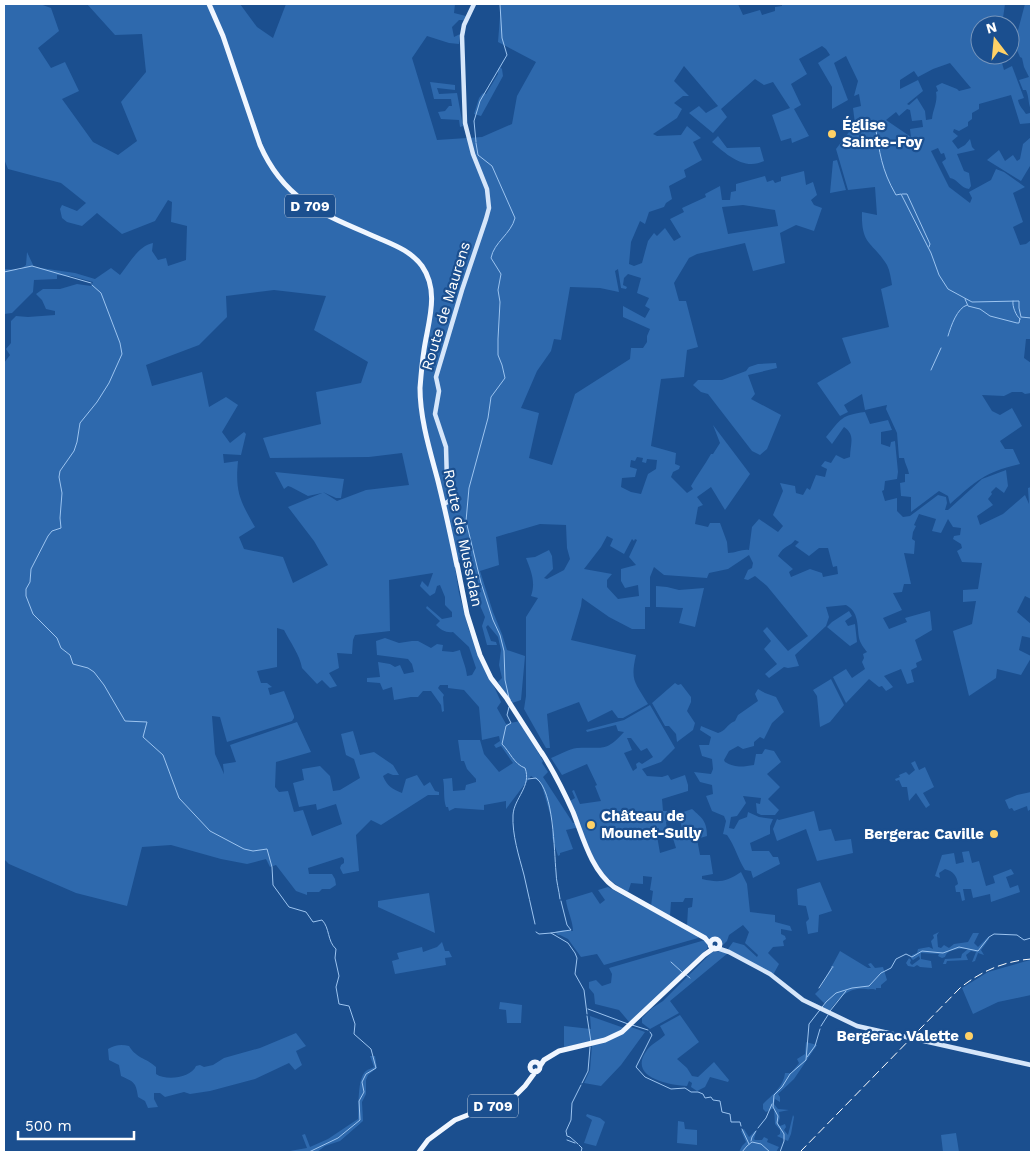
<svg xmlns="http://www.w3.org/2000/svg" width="1035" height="1156" font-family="'Work Sans',sans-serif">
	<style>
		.green { fill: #2e69ad; fill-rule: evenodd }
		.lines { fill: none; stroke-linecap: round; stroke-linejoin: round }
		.stream { stroke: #9cc4f0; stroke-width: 1 }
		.secondary { stroke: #d6e6fa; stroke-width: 4.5 }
		.primary { stroke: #f0f6ff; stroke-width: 5 }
		.rail { stroke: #fff; stroke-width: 1; stroke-dasharray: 9 4; stroke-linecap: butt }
		.poi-dot { fill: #ffd166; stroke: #1b4f8f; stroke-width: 2 }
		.labels { text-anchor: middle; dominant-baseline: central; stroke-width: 4.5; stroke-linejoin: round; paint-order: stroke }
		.shield { fill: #1b4f8f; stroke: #bbcadd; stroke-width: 1 }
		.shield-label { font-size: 14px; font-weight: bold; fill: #fff }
		.poi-label { font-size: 15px; font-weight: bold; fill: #fff; stroke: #1b4f8f; text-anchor: start }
		.street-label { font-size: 15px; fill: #fff; stroke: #1b4f8f }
	</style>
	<rect width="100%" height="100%" fill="#1b4f8f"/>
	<!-- green -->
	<path class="green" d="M4,4H40L51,8L59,31L38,48L51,68L65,62L79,91L62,99L93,142L118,155L137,141L121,102L146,72L142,34L115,35L87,4H240L257,27L273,38L286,4H455L454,13L466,16L464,20H459L452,27L454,37L460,34L459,44L449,43L427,36L412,58L437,140L482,137L512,124L517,96L536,62L498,42L501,4H738L743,15L760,10L762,15L775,11V7L782,6V4H1005L1002,25H980V55H1008L1002,63L1004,70L1012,66L1024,98L1018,100C1019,106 1023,109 1026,114L1030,113L1031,123L1020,124L1011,95L979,104V109L972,113V119L968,122V126L959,131L954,129L953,132L958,136L952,141L958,149L965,145L970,139L972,147L975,150L957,154L964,171L969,173L971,186L969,189C960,188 958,179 950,178L942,162L946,159L944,153L941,154L938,148L931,151L949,187L970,203L972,198L969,192L991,180L996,169L1004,172L1025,187L1013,193L1023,222L1013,227L1020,245L1026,244L1031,240V339H1026L1024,358L1031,363V393L1025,394L1022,392H1012L1004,396L982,395L992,411L1000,415L1012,408L1022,426L1000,441L1005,449H1013L1020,464C985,472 977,480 950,504L948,496L939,491L911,512V497L901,496L900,483L905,482V474H909C908,468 905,464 904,458H899L897,433L886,409L887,405L865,410L862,394L844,405L848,412L840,416L817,383L851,363L842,338L889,327L881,289L892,285C891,279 890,271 887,265C872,241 861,246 862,212L877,215L875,187L848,190L836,149L855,124L853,108L861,106L859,94L854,96L858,81L846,56L834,63L848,100L832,109V87L818,63L830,55L826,49L822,46L799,59L807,74L791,84L801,105L794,109L809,136L792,143L791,138L781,141L772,115L790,108L773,82L764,85L755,79L721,109L727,117L713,133L689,113L699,106L706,113L718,106L684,66L674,81L689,96H683L674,103L682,109L677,118L653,134L657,136L681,135L687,126L701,138L693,142L702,160L684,170L686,177L669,186L672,199L666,203L664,207L649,212L645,224L640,221L631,242L629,264L634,266L642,263L648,241L654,233L657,236L665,228L674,241L681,237L670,219L684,212L682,208L706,197L705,194L720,186L722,200H730L731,192L736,191V184L765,176L767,182L773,180L775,183L781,181V177L804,171L806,185L813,182L817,195L811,200L814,205L822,208L814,231L796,225L780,233L785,263L753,271L745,243L697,254L689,258L674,283L679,301H686L698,347L687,350L684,377L661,379L651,446L676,453L675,464L680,466L679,469L673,472L671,477L687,493L693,489L691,486C697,475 705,465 711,454H713L720,443L713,425L750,474L725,510L711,487L697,497L703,505L698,507L695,524L708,527L710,523H720L727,542L728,553C736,553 742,549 749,550L752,527L759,519L778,532L783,526L773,515L783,491L780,483L795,486L796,493L803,495L807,488L810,490L816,475L825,477L827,469L821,466L825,461L831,463L836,455L844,459L850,457C850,444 856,435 844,427L832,444L826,437C841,419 841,415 865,412L870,424L888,420L892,430L881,432V444L890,447L891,442L895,441L898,472L897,479L885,481L884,490L882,491L885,501L897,498V511L903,517L910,516L938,495L946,497L947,503L945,510H948L982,479L1006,470L1008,486L1004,493L996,487L991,492L992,494L988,499L993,505L977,516L980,525L1003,514L1025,495L1029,504L1028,488L1031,487V599L1025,596L1017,612L1031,624V638L1022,636L1019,650L1031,656V658L1021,675L997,669L996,678L969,696L953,631L972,624L976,601L963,602V590L978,589L982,563L962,562L957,551L962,548L961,544L953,539L954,536L960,535L961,528L953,527L948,519L941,533L932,531L936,519L919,514L914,525L916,526L913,532L912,539L915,541L914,554L904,553L911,584H904L902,592L893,593L902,610L883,618L889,629L907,622L905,618L930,611L932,630L915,640L922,660L916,663L917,667L911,670L914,682L907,684L901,669L884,676L893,687L886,691L882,686L879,687L869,679L846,703L833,677L846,669L852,678L865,669L862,662L864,658L863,654L867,652C864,648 860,643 859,638C857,625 859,612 846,605L826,607L829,617L826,626L795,655L799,666L788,668L784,667L769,678L765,674L777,664L764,649L771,641L763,631L767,627L788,651L808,636L767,586L755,576L748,580L744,579L748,570L752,568L753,563L749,555L728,569L709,573L707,578L664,575L654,567L650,577V607H645V629H632L609,617L582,598L581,606L571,640L636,655C630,681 635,682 648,704L623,718H618L612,710L588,722L579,702L547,714L550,748H546L524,709L526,696V617L538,598L531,596C536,582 531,571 526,558L535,557L549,550L552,556L553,569L544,578L547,579L564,570L570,559L567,548L566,525L540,524L496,537L499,565L480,571L493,612L502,634L507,650L525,656L521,700L512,703L498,682L502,678L499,665L501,650L498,637L488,625L486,627L491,641L496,642L497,645H487L482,626L485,617L478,601L473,600L472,594L481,592L475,572L467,574L461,559L454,561L459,593L469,630L501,702L497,708L506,724L520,721L543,761L542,763L548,772L543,777L573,823H578L570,801L575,798L572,791L574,790L580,804L601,801L595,786L597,785L587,764L562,775L551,758C559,755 569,749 577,748C602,746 604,754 624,732L618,731L616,725L587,732L586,730L624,720L650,705L675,748L661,762L642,769L647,776L662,777L668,775L671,780L685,775L688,785V791L662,799L663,811H667L669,817L692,809C702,818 707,821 707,836L697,839L700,855H710L713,874L702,876V879C719,883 726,882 741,872L747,884L750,912L775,915V922L790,926L792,931L781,929V934L785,936L786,939L783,941L784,946L773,947L768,953L779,964L773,975L728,949L733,942L744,945L757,957L758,955L745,943L749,932L743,925L729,935L727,941L723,945L719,938L710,939L704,936L687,926L688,908L692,907L693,898H685L683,902H671L670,916L651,906L653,891L650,890L652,877L643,876V884L631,883L628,892C621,888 614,884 608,878C594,865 588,844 580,827L566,830L573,849L560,853V855L558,856L552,837L553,824L541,783L531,776L506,809V801L484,805V810L455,808L449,811L448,807H446C443,798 445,788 443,779L452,778L453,791L465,790L466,785L476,782V779L467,769L464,761H461L458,740H480L484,754L499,772L513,763L501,746L496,748L494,745L500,741L499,736L482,740L479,707L464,690L448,688V685H440L438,688L444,695L443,697L444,711L442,712L441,705L431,691H423L418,697H411L394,700L392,687L383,690L380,683L367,682V678L380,677L378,662L390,664L395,667L400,665L404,674L414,672L412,664L408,659L377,655L376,641L385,638L399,643L412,641H418L431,648L437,644L443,645L442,651L453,652L460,650C462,659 466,666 467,676L472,675L476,668L469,647L453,632C446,633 441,630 436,625L440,621L426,608L427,606L442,619L452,617V612L445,605V597L440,585L437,586L435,593L430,596L420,586L422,581L428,587L433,573L389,580L390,631L355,635L353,640L352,654L337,653L339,668L329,673L337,686L330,688L322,680L317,684L302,668C300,655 290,642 284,630L277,628V667L257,671L261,683H267L272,687L268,688L270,695L284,691L294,716V718L292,721L227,742L220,717L212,716L215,754L224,774L223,764L236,762L230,745L297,722L311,752L276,762L275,787L279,792L288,791L294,812L303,810L312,836L342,824L336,804L317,810L316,804L299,807L293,783L304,780L302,769L320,766L330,776L333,791L340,790L360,778L354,759L346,755L341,734L353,731L360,755L374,752L393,765L399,775H393L388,773L383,776C387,786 392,789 402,793L406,779L417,775L424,786L430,782L435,791L439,792V795H428L381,825L371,820L356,835L359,871L343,874L340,868L341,865L344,863V859L342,857L308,868L309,874H332L335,879L336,885L330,889H322L319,892H307V895L296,891L276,865L270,867L266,859L247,864L221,859L171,845L142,847L127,906L76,893L9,864L4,859V363L10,355L6,349L11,343V321L16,316L28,317L55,315V311L46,309L42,300L36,294L43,289H60L77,284L91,286L93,282L71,276L57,275V279L34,280L33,292L12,313L4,314V269L19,270L26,265L27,252L34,267L75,273L95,279L111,268L120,275C129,264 138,246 153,243L152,251L158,260L166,258L168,266L186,260L187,226L171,222L172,202L168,200L155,221L122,234L97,213L82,226L67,222L62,218L60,209L62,205L77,211L86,203L61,183L8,169L4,159V94L5,93ZM950,63L971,88L959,91L957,89L942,83L936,86L938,91L936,92C938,102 933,109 932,119L926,120L925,111L917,98L909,105L907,104L923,91L918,80L900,89V80L914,71L918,77L933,69ZM907,109L910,110L912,121L922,120L923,127L910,129L911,137L886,120L896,112L899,116ZM743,205L775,210L778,226L728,234L722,207ZM618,269L621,288L626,289L627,287L623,285L624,278L628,274L641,278L637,293L649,298L645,306L650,309L645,318L623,306V317L650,329L647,336V342L643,348H631L630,359L575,394L552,465L529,458L539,413L521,408L537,371L551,351L554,339L561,340L570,287L600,288L619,292L615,271ZM274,290L326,296L314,330L368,362L361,383L316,392L321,424L263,438L270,458L369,457L402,453L409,485L366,490L337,501L323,492L336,498H341L344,479L275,472L284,489L288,486L291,487L308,496L322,493L288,507L314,541L328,565L293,583L283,557L244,549L239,537L255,527C240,501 235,492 238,461L224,463L223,454L241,455L246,434L244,432L230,443L222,432L238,405L226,397L209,407L202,372L152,386L146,365L199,345L227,317L226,296ZM637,457L643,458L642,462L646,463L647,459L657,460L656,469L648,474L641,494L631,492L621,487L622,478L635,477L637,469L630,467L631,460L635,461ZM607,536L613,539L610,546L624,554L632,539L634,541L635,539L637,540L629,557L636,565L621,569V581L625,588L638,585L639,596L618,599L607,587V580L612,574L584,569L601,547ZM795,540L799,542L795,546L809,556L819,548H828L833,567L837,566L838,574L823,577L822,573L810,569L791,577L789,572L793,569L778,556C784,545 790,547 795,540ZM627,738H631L641,751L647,748L653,757L642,764L639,762L636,764L637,768L633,771L624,753L632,750ZM680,819L682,829L671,832L676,848L660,853L657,836L667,831L666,822Z
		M1025,4H1031V110C1028,103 1029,97 1026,90H1023L1019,80L1029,77L1024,67L1022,58L1020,57L1011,36L1017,34Z
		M500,67L502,69L503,76L481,116L474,114L479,98L483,93L486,94L498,74V69Z
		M430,82L455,85V90L437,88L439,94L457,93L463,126L460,127L459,120L441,119L438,112L445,111L449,106H452L451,99H434Z
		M718,136L727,148L760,147L764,161C744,171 726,154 712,142Z
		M1031,137V167L1030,166L1021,181L987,160L999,150L1005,161L1013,155L1017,161L1020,159L1023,144Z
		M837,160L846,190L830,193L833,161Z
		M776,363L777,368L748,375L755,394L751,399L781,415L767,449L760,455L752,451L708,394L701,392L693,385L698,380H722L746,371L749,367L758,364Z
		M656,586L667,587L679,590L704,588L695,627L679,623L683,608L656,607Z
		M849,611L852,616L845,621L848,626L855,624L857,642L850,646L827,627L832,622Z
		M831,679L844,705L830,722L820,727L817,696L813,690Z
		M675,683L678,685L681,684L691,697V702L687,711L695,723L693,730L677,742L676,734L669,726H665L652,703Z
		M758,689L765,693L776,697L784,712L772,723L764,739L760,737L754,742V746L743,749L738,746L729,751L724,760L725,762C736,768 742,767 754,765L756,754H762L765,749L774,751L781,762L767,774L780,787L768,799L779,810L775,815H761L757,813L756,803L760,804L761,798L743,796L746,803L737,816L731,817L729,828L734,829L739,820L747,817L748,812L759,817L773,819L770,826V834L750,843L752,851H769L773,857H778L780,864L753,878L751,871L745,870C738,859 735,846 727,835L723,834L726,821L724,816L712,811L706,796L713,794L712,785L700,782L694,772L711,774L713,769L712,759L702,756L699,745H709L711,737L700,730L701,726L718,733C726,731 726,725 735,721L738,715L758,701L755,694Z
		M915,761L919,770L925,767L934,787L923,793L930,805L926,808L916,793L909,801L907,787H902L899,780L896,781L895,779L900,777L899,775L906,772L909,775L915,770L911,763Z
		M1031,792V809L1028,811L1027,806L1014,811L1012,808L1009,809L1005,800L1017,795Z
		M814,811L819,831L831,829L835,841L851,839L853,853L817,861L806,829L777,841L773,829L777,819L779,820Z
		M969,851L972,863L979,861L986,886L995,883L993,876L1011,869L1014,874L1006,877L1010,888L1018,885L1020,892L991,902L990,894L973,898L971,889H963L965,900L962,901L960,892H956L955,886L958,884C957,876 953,871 945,869L939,873L940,878L935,876L942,855L954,853L956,864L964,862L962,852Z
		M820,882L832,911L819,915L818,932L808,934L806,922L809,919L806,906L798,905L797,889Z
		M608,887L698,936V938L604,965L597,954L581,957L568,939L560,935H558L555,932L563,930L573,931C573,921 567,910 566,900L592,892L600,904L605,900L598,890Z
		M429,893L435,933L378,907V901Z
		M939,932L937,935L938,947L941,948L944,945L949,948L954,944L968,942L973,933H979L974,943L978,947L989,936V939L981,950L984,955L978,953L975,961L972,962L976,952L971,951L966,955L968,960L947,961L946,964H943L945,959L961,958L962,954L968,949C961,948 947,949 945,957L942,958L938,956L939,954L921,953V959L931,961L932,968L920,967L917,965L914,967L908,966L906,963L909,958L911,960L910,963L912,965L920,959L919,956L913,960L911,958L912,955L917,953L918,949L929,947L933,949L931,941L934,938L933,935Z
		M705,940L708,945L707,949L630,1023L619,1010L595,1004L594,994L589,988V982L596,980L602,986L611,983L612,974L609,968Z
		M442,942L445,951H449L452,957L445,958L446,965L395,974L392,961L399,959L397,953L422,947L423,952L437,947Z
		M722,951L728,953L670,1001L679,1013L650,1029L642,1023V1018L652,1008L663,1001L712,952Z
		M840,951L868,968H871L868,964L871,963L875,968L883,967L887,980L881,985V988H876V990C872,988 871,990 866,989C848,987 838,998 829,1012L810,1001L823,1007L825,1004L815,994L819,990Z
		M1030,960L1031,995L998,1002L973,1014L962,988L988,972Z
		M500,1002L522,1005L521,1023H507L506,1010L499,1009Z
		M680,1015L699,1042L677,1059L687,1068L692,1076L698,1077L714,1062L729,1080L728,1082L710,1077L705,1087L697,1091L691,1087L692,1083L689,1081L687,1086C668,1085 627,1077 647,1050C651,1044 659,1041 665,1035L660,1026Z
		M590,1016L624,1028L607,1038L564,1047V1026L591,1029Z
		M631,1027L645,1032L621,1065L601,1086L584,1083L590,1070L592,1045Z
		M296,1033L306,1046L296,1051L302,1065L295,1070L289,1063L255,1079L210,1091L190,1094L184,1092L165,1097L160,1093H154V1099L158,1107L148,1108L145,1101L138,1097C136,1082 134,1082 121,1076L119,1065L109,1060L108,1049C115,1045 121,1044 129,1046C137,1059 145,1057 156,1067V1074C166,1081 191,1078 196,1066L200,1065L204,1067L213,1065L224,1058L260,1048Z
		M806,1042L817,1045L794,1079L778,1094L780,1097V1102L775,1099L774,1104L778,1109L789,1110L779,1112L780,1118L778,1123L780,1126L785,1124L786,1127L784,1130L788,1135L793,1115L794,1117L791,1134L788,1141L777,1136L780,1134V1130L775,1124L774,1108L766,1112L763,1109V1104C772,1095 784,1086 785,1073H791L799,1063L797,1059L805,1054Z
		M370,1056H375L377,1068L368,1075L366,1080V1094L362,1102L363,1121L340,1141L325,1146L317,1152H284L307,1148L302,1135L305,1134L310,1147L328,1139L358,1119C359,1107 357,1078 366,1071C368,1069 371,1069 374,1067Z
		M587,1114L600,1118L605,1122L596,1146L584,1143L592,1120L586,1116Z
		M678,1121L684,1122L685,1129L697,1130V1145L677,1143Z
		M744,1129L749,1137L755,1131L756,1132L754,1139L755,1140H762L764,1137L768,1139L767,1142L779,1147L776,1152H739L742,1146L746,1142L741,1131Z
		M956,1133L959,1152H943L941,1135Z"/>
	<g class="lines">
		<!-- stream -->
		<path class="stream" d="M875,125C880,153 881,169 896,195L901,194L931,253L939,275L948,289L972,302L1019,301V308L1021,317L1031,318
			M476,142L474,121L480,101L507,55L502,38L500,4
			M476,143L478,155L492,166L515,218C511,234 494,242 491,258L501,274L498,290L500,302L498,339V355L502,365L505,378L491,397L488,418L469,488L466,521L481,583L493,620L500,635L504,651L505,680L509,698
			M902,194H907L930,244L929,247
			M4,272L32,266L91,283
			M92,285L101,293L120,343L122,354L109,383L97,402L80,423L77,442L74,451L60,471L59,477L62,493L60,518L61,528L52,531L48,536L31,569L30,582L26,589V596L33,614L57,638L61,648L70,655L73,664L88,668L94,672L104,685L125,721L147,722L143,737L163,755L179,798L210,831L244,849L253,851L267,849L272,867L273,885L289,907L306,912L313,922L322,920C330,928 327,941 336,949L335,958L339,976L336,987L339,1004L349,1006L355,1024L354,1034L371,1049L376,1068L366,1074L362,1082L364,1092L359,1101L360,1120L338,1138L309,1152
			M965,299L968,306L980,309L990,316L1017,323H1019L1020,318
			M1013,301C1012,306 1016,316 1020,319
			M948,336C951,326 957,308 967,305
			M931,370L941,348
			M509,707L507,715L511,723L506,726L502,744C510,752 514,764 525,768C532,786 514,798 513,815C512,835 519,856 524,875C528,891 531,908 535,924
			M528,779L536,778C554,791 554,851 556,872C556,881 559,890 560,899
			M536,932L539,934L551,933L568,943L575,953L577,958L575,974L584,990L587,1014
			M551,933L571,930L567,925L561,901
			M671,962L682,972
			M832,967H833
			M685,974L690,978
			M819,988L832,968
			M588,1009L628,1024
			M830,1011L846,991
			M587,1016L591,1042
			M632,1025L648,1030
			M821,1026L828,1015
			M650,1032L652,1035L636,1067L645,1077L671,1089L685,1088L691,1092H698L703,1094L705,1098L711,1097L713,1100L720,1101L722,1112L730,1114L731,1122H740L741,1126
			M807,1057L815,1046L820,1029
			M582,1083L588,1071L590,1047
			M758,1128L766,1118L772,1104
			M742,1129L749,1144
			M567,1140L575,1143
			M751,1141L752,1137L756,1131
			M578,1144L570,1137L567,1136L566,1131L571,1120L572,1103L581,1085
			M579,1145L582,1148L581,1152
			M742,1152L747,1146L752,1142L761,1144L770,1152
			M780,1152L784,1141V1134L777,1123L778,1116L773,1107L774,1095L782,1087L790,1074L806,1060L809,1024L826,1002L836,993L852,988L869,986L881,973L891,968L896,959L906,954L912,957L922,951L943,953L959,947L978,951L989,937L994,934L1017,935L1024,940L1031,938"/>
		<!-- secondary -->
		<path class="secondary" d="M444,504L451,500L452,496L447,482L446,447L435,414L439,391L436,377L462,290L486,219L489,208L487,189L473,154L465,123L462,36L464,25L474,4
			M717,948L729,952L770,974L803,1000L857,1026L1031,1065"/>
		<!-- primary -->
		<path class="primary" d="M209,4L223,36L260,145C285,202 325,215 378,238C394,245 411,251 422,266C440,292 428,322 424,350C422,363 421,375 420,388C420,419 430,451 438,481C445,509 451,537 457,566
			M457,564L467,614L480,655L491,678L508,700
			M507,699L543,755
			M542,753C554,772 564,792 573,812C583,837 591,870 614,887L705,938L710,944
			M710 944a5 5 0 1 1 10 0a5 5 0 1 1-10 0Z
			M530 1067a5 5 0 1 1 10 0a5 5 0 1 1-10 0Z
			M540,1066L544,1060L559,1051L605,1040L622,1032L704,955L714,948
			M419,1152L428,1140L455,1120L514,1097L525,1086L536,1071"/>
		<!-- rail -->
		<path class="rail" d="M800,1152L960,988C981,971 1005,961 1031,959"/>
	</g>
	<!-- markers -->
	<g class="poi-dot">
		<circle cx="832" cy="134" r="5"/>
		<circle cx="591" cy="825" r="5"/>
		<circle cx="994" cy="834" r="5"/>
		<circle cx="969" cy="1036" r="5"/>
	</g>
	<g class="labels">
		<!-- shield labels -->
		<g class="shield">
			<rect x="285" y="194.5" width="50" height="23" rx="4"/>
			<rect x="468" y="1094.5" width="50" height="23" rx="4"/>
		</g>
		<g class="shield-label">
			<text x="310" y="206">D 709</text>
			<text x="493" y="1106">D 709</text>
		</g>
		<!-- poi labels -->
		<g class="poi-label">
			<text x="842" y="125">Église<tspan x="842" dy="17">Sainte-Foy</tspan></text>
			<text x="601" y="816">Château de<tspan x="601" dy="17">Mounet-Sully</tspan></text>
			<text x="984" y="834" text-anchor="end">Bergerac Caville</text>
			<text x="959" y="1036" text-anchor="end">Bergerac Valette</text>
		</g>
		<!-- street labels -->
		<g class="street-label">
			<text transform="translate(446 306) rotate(-73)">Route de Maurens</text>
			<text transform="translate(463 538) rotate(78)">Route de Mussidan</text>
		</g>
	</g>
	<!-- border -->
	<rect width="1035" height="1156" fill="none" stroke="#ffffff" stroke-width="10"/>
	<!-- north arrow -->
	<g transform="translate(995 40) rotate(344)"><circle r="24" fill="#1b4f8f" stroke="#7695bc"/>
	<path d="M0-4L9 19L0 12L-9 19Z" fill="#ffd166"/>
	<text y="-8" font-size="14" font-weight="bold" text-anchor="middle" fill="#ffffff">N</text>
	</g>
	<!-- scale -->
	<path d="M18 1131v8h116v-8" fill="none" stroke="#ffffff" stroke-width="2.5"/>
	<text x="25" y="1131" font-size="15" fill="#ffffff" stroke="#1b4f8f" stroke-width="4" paint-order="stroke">500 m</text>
</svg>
